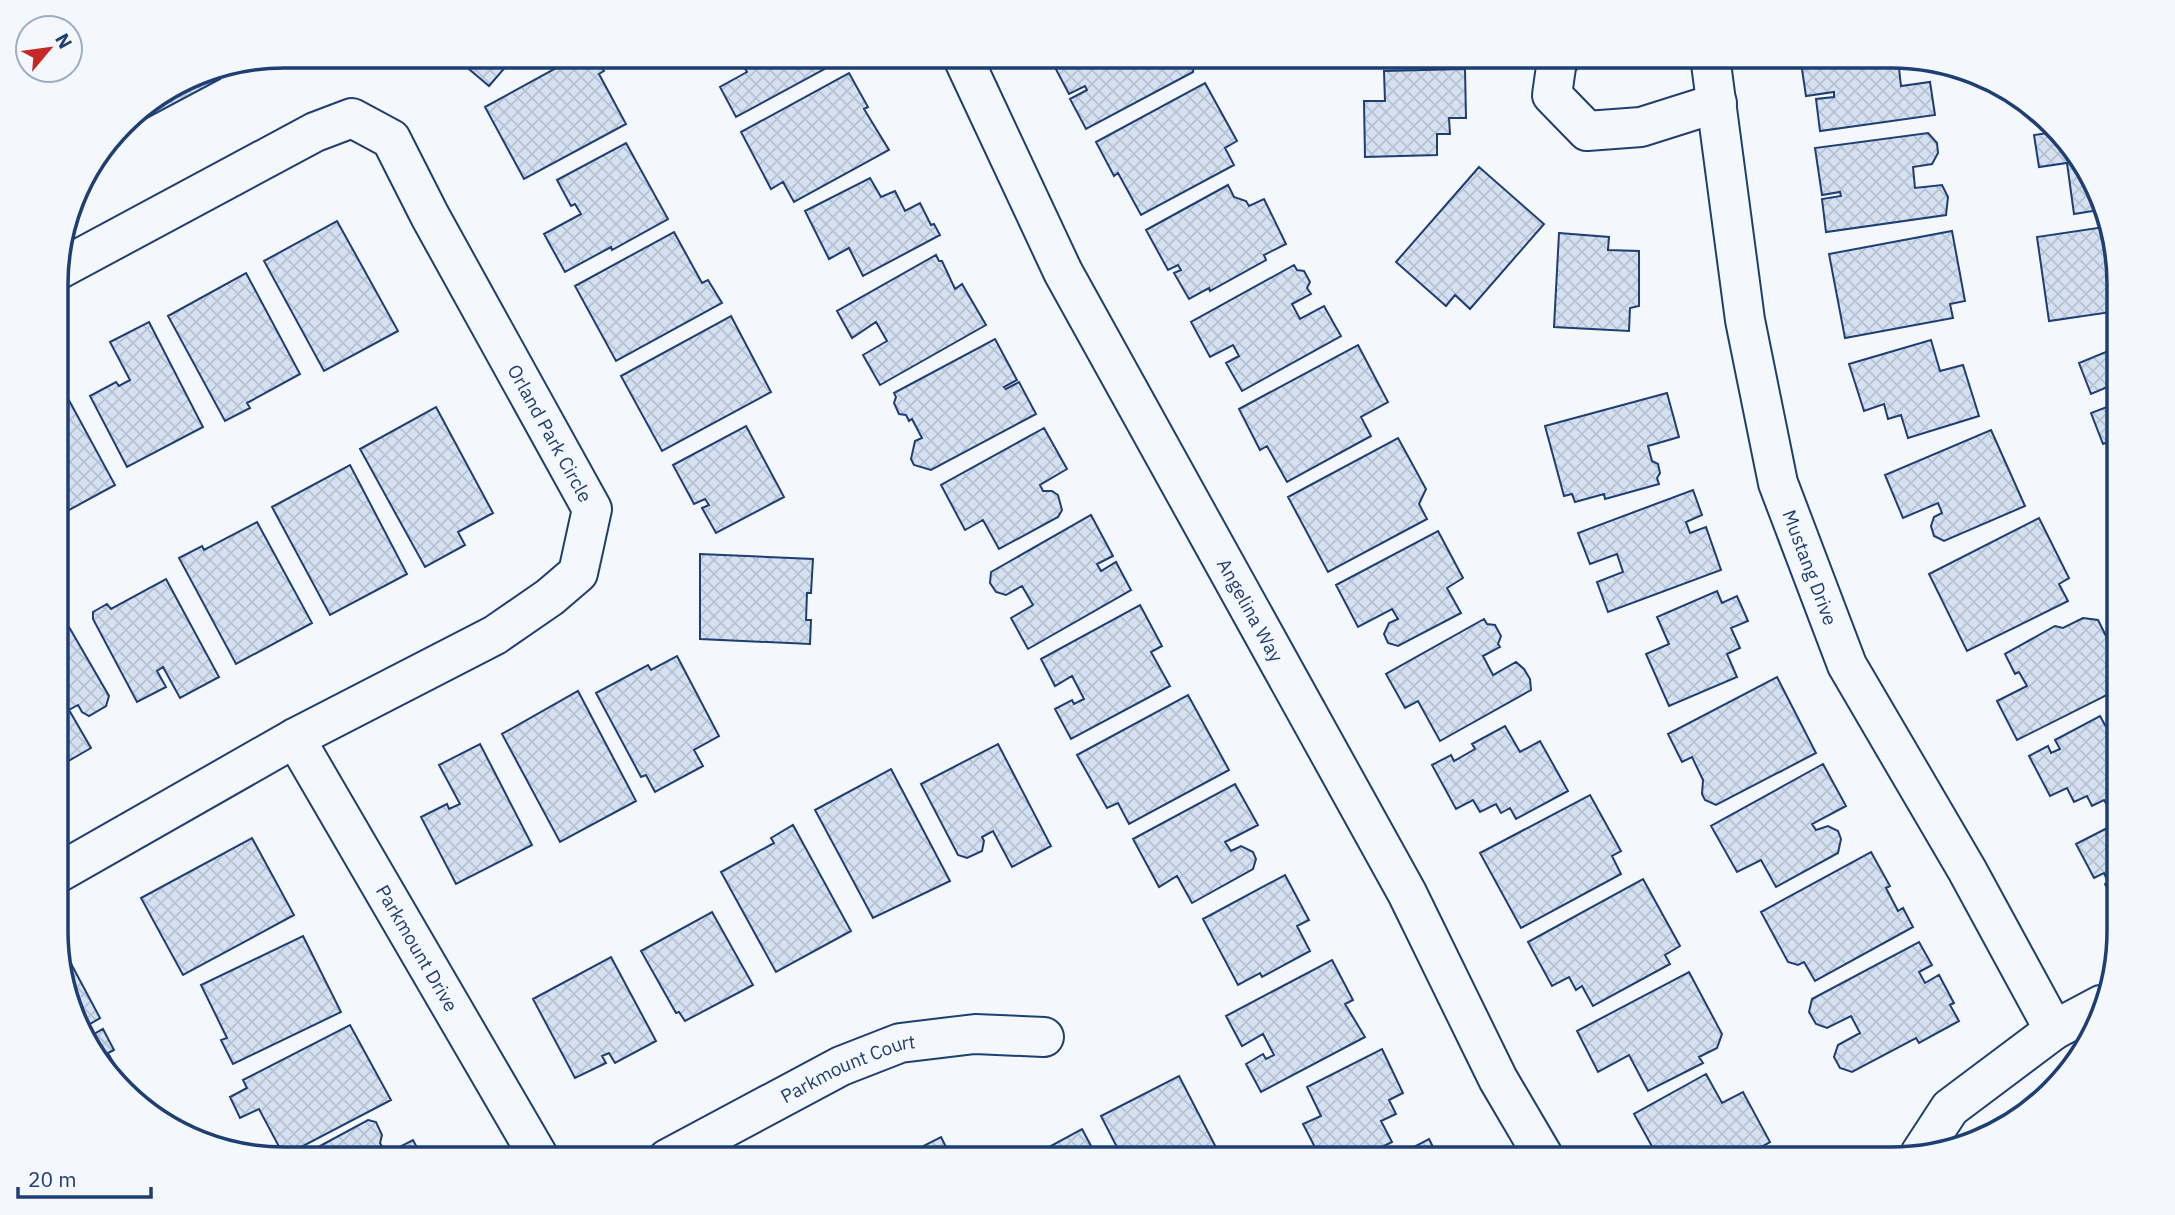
<svg xmlns="http://www.w3.org/2000/svg" width="2175" height="1215" font-family="'IBM Plex Sans',sans-serif">
	<style>
		.building { fill: url(#building-cross-hatch); stroke: #1d3f73; stroke-width: 2 }
		.lines { fill: none; stroke-linecap: round; stroke-linejoin: round }
		.minor-casing { stroke: #1d3f73; stroke-width: 42 }
		.minor { stroke: #f4f7fb; stroke-width: 38 }
		.labels { text-anchor: middle; dominant-baseline: central; stroke-width: 5; stroke-linejoin: round; paint-order: stroke }
		.street-label { font-size: 19px; fill: #1d3f73; stroke: #f4f7fb }
		.rim { fill: none; stroke: #1d3f73; stroke-width: 3.5 }
	</style>
	<defs>
		<pattern id="building-cross-hatch" width="8" height="8" patternUnits="userSpaceOnUse" patternTransform="scale(1.75)"><rect width="8" height="8" fill="#d5e0f0"/><path d="M0 0l8 8M0 8l8-8" fill="none" stroke="#b6c1d1"/></pattern>
	</defs>
	<rect width="100%" height="100%" fill="#f4f7fb"/>
	<!-- building -->
	<path class="building" d="M446,56H515L489,86L457,59L454,63Z
		M578,56H596L604,71L599,74L626,124L524,179L485,107Z
		M719,56H829L834,64L736,117L720,87L747,72L738,57L723,64Z
		M1049,56H1192L1194,65L1193,72L1086,129L1070,99L1087,90L1085,86L1069,94Z
		M1800,56H1891L1920,64L1899,68L1901,86L1930,82L1935,115L1820,131L1816,99L1834,97V92L1806,96Z
		M1465,69L1466,118H1449L1450,134H1437V155L1365,157L1364,101H1385L1384,71Z
		M215,70L220,79L147,118L141,108L197,73Z
		M849,73L868,107L864,109L889,150L794,202L783,182L771,189L741,132Z
		M1205,83L1237,141L1225,148L1234,165L1141,215L1118,173L1114,176L1096,142Z
		M2054,132L2081,158L2099,210L2074,214L2067,163L2039,167L2034,135Z
		M1928,133L1937,143L1938,153L1932,164L1913,167L1915,188L1942,185L1948,197L1946,215L1826,232L1822,199L1841,196L1840,192L1822,195L1815,148Z
		M626,143L668,219L612,250L611,247L565,272L544,234L581,214L575,204L571,206L557,180Z
		M1479,167L1544,224L1470,309L1455,295L1446,306L1396,262Z
		M870,178L881,197L895,191L905,211L920,203L931,225L934,224L940,235L863,276L849,248L829,259L805,211Z
		M1228,185L1234,197L1246,201L1249,206L1264,199L1286,244L1264,255L1266,260L1210,291L1209,288L1189,299L1174,273L1181,270L1178,265L1168,270L1146,230Z
		M337,221L398,331L324,371L264,261Z
		M2104,227L2118,269V311L2049,321L2037,237Z
		M1952,231L1965,301L1950,304L1953,318L1845,338L1829,254Z
		M674,232L702,283L708,280L722,303L616,361L575,286Z
		M1559,233L1609,237L1608,250L1639,251V306L1630,308L1629,331L1554,327Z
		M936,255L939,261H942L955,289L962,284L986,325L880,385L863,355L887,341L876,322L852,338L837,311Z
		M1294,265L1297,270L1304,271L1310,282L1307,288L1311,294L1292,304L1300,319L1324,306L1341,336L1242,391L1226,363L1239,356L1233,345L1210,357L1191,322Z
		M246,273L300,374L247,403L250,408L225,421L168,316Z
		M731,316L771,392L662,451L621,376Z
		M149,322L203,427L127,467L90,396L116,382L119,386L130,380L110,342Z
		M995,339L1017,380L1004,387L1006,389L1019,382L1036,414L931,470L914,465L911,459L915,441L922,438L912,419L909,421L906,415L899,414L894,403L896,397L894,393Z
		M1931,340L1940,371L1963,365L1979,416L1908,438L1901,415L1888,419L1884,404L1864,411L1849,364Z
		M1358,345L1388,402L1361,417L1371,436L1287,482L1267,446L1260,450L1239,409Z
		M2118,347V400L2112,385L2091,394L2079,363Z
		M58,380L115,485L58,516Z
		M1667,393L1679,437L1648,446L1652,461L1658,464L1660,473L1657,478L1659,484L1605,499L1604,494L1575,502L1572,494L1564,496L1545,426Z
		M2112,405L2114,410L2118,408V438L2103,444L2091,413Z
		M436,407L493,513L458,532L465,545L425,567L360,449Z
		M746,426L784,497L716,533L702,508L709,505L705,499L694,504L673,465Z
		M1044,428L1067,469L1040,485L1043,491H1052L1058,495L1062,510L1058,517L999,549L983,520L965,530L941,485Z
		M1991,430L2025,506L1944,541L1934,536L1931,526L1934,517L1942,513L1938,503L1903,518L1885,475Z
		M1398,438L1426,489L1419,504L1427,519L1328,572L1288,497Z
		M350,465L407,574L330,615L272,507Z
		M1693,490L1702,515L1686,522L1690,533L1706,527L1721,570L1608,612L1597,582L1623,572L1617,554L1590,564L1578,533Z
		M1091,515L1113,556L1097,564L1101,571L1116,562L1131,590L1028,649L1011,618L1033,605L1022,586L1006,595L996,592L990,583L991,572Z
		M2039,518L2069,578L2059,584L2068,601L1967,651L1929,574Z
		M257,522L312,623L236,664L179,558L202,546L204,550Z
		M1438,531L1463,578L1447,588L1461,613L1398,646L1388,643L1384,634L1389,623L1398,619L1392,609L1358,627L1336,585Z
		M700,554L813,559L811,593H807L806,620H811L810,644L700,639Z
		M166,579L219,677L180,698L163,667L157,671L166,687L137,702L93,619V612L107,604L111,609Z
		M1717,591L1722,603L1737,596L1748,621L1731,628L1740,648L1727,654L1737,677L1669,706L1646,654L1669,644L1657,617Z
		M1140,605L1162,646L1151,652L1170,686L1071,739L1055,709L1072,700L1074,704L1084,699L1072,676L1055,686L1041,659Z
		M2083,618L2098,620L2119,662V689L2017,740L1997,701L2027,686L2019,672L2015,674L2005,654L2055,626L2063,628Z
		M1484,619L1487,624L1495,625L1501,636L1498,644L1500,647L1483,656L1493,675L1516,662L1524,669L1530,679L1531,690L1440,741L1418,701L1405,708L1386,674Z
		M69,627L109,696L106,706L89,716L82,712L78,705L69,710L91,748L58,767V633Z
		M677,656L719,736L694,750L703,766L655,792L646,775L641,777L596,693L648,665L651,670Z
		M1777,677L1816,753L1716,805L1705,800L1702,794L1703,780L1692,757L1682,762L1668,734Z
		M578,691L636,801L560,842L502,734Z
		M1188,695L1229,770L1129,824L1118,803L1107,808L1077,755Z
		M2100,716L2115,743L2119,742V805L2110,810L2104,800L2092,806L2087,796L2074,802L2067,788L2050,796L2029,756L2048,746L2051,753L2060,749L2055,740Z
		M1505,726L1520,752L1540,741L1568,791L1516,819L1510,808L1501,813L1496,804L1480,812L1473,800L1456,809L1432,765L1451,755L1454,761L1475,749L1472,744Z
		M480,744L532,845L456,884L421,817L447,804L449,809L460,804L439,765Z
		M998,744L1051,846L1012,867L993,831L982,837L984,841L982,851L967,858L958,855L921,784Z
		M1823,764L1846,806L1812,824L1816,830L1828,826L1838,831L1841,839L1838,853L1776,887L1761,860L1737,872L1711,826Z
		M891,769L950,881L873,918L815,810Z
		M1235,784L1258,825L1225,842L1231,851L1241,846L1253,852L1256,859L1253,869L1192,903L1177,876L1159,887L1133,839Z
		M1590,795L1621,851L1612,856L1621,874L1521,928L1480,853Z
		M2119,822V910L2105,884L2108,882L2104,873L2094,878L2076,844Z
		M793,825L851,931L776,972L721,872L774,843L771,838Z
		M252,838L294,915L183,975L141,898Z
		M1871,852L1890,886L1886,888L1898,911L1903,908L1913,927L1815,981L1804,962L1798,965L1788,962L1761,912Z
		M1285,875L1309,920L1297,926L1310,951L1262,977L1260,973L1238,985L1203,919Z
		M1643,879L1680,946L1665,955L1670,964L1593,1006L1582,986L1576,990L1569,977L1552,986L1528,942Z
		M712,912L753,985L685,1021L679,1012L676,1013L641,951Z
		M303,936L341,1012L233,1064L221,1040L227,1038L201,985Z
		M1919,942L1932,965L1919,972L1925,983L1939,975L1954,1003L1950,1005L1959,1021L1919,1043L1916,1038L1852,1072L1840,1068L1834,1057L1838,1045L1860,1033L1851,1016L1827,1028L1816,1024L1809,1012L1812,999Z
		M60,943L100,1018L83,1028L58,960V944Z
		M611,957L656,1041L615,1063L609,1053L602,1056L606,1063L575,1078L533,999Z
		M1332,960L1353,1000L1345,1004L1365,1037L1261,1092L1246,1064L1263,1054L1266,1059L1274,1055L1263,1034L1242,1046L1226,1016Z
		M1689,972L1722,1034L1717,1048L1699,1057L1703,1063L1648,1091L1629,1055L1598,1072L1577,1031Z
		M350,1025L391,1100L284,1156L259,1109L240,1118L230,1097L247,1088L243,1080Z
		M103,1029L114,1050L108,1053L128,1089L95,1058L87,1038Z
		M1382,1049L1403,1093L1389,1100L1396,1114L1381,1121L1392,1142L1358,1159H1321L1303,1124L1321,1116L1307,1087Z
		M1706,1074L1722,1103L1743,1092L1770,1142L1740,1159H1695L1694,1156L1689,1159H1679L1674,1151L1659,1159L1634,1114Z
		M1179,1076L1222,1159H1123L1101,1116Z
		M368,1120L376,1122L382,1135L380,1143L386,1154L413,1140L423,1159H296Z
		M1082,1129L1098,1159H1027Z
		M941,1137L952,1159H884L907,1147L910,1153Z
		M1429,1139L1439,1159H1391Z"/>
	<g class="lines">
		<!-- minor casing -->
		<g class="minor-casing">
			<g id="minor">
				<path id="s1" d="M962,56L1063,272L1407,893L1498,1079L1545,1159"/>
				<path d="M1562,56L1557,60L1552,95L1587,131L1641,127L1717,103"/>
				<path id="s2" d="M1710,56L1745,320L1778,483L1847,665L1967,870L2054,1030"/>
				<path id="s3" d="M58,270L315,132L352,118L391,139L430,216L592,509L578,573L550,597L495,635L295,738L58,873"/>
				<path id="s4" d="M295,738L540,1159"/>
				<path d="M1920,1154L1950,1108L2054,1030L2101,1005"/>
				<path id="s5" d="M667,1159L841,1066L900,1043L975,1034L1044,1037"/>
			</g>
		</g>
		<!-- minor -->
		<use href="#minor" class="minor"/>
	</g>
	<g class="labels">
		<!-- street labels -->
		<g class="street-label">
			<text stroke="none"><textPath href="#s3" startOffset="710">Orland Park Circle</textPath></text>
			<text stroke="none"><textPath href="#s2" startOffset="523">Mustang Drive</textPath></text>
			<text stroke="none"><textPath href="#s1" startOffset="625">Angelina Way</textPath></text>
			<text stroke="none"><textPath href="#s4" startOffset="243">Parkmount Drive</textPath></text>
			<text stroke="none"><textPath href="#s5" startOffset="203">Parkmount Court</textPath></text>
		</g>
	</g>
	<!-- crop -->
	<path d="M0 0H2175V1215H0ZM284 68H1891A216 216 0 0 1 2107 284V931A216 216 0 0 1 1891 1147H284A216 216 0 0 1 68 931V284A216 216 0 0 1 284 68Z" fill="#f4f7fb" fill-rule="evenodd"/>
	<path class="rim" d="M284 68H1891A216 216 0 0 1 2107 284V931A216 216 0 0 1 1891 1147H284A216 216 0 0 1 68 931V284A216 216 0 0 1 284 68Z"/>
	<!-- north arrow -->
	<g transform="translate(49 49) rotate(61)"><circle r="33" fill="#f4f7fb" stroke="#9eadc5" stroke-width="2"/>
	<path d="M0-5L12 26L0 18L-12 26Z" fill="#c62828"/>
	<text y="-10" font-size="19" font-weight="bold" text-anchor="middle" fill="#1d3f73">N</text>
	</g>
	<!-- scale -->
	<path d="M18 1187v10h133v-10" fill="none" stroke="#1d3f73" stroke-width="3.5"/>
	<text x="28" y="1187" font-size="21" fill="#1d3f73" stroke="#f4f7fb" stroke-width="5" paint-order="stroke">20 m</text>
</svg>
